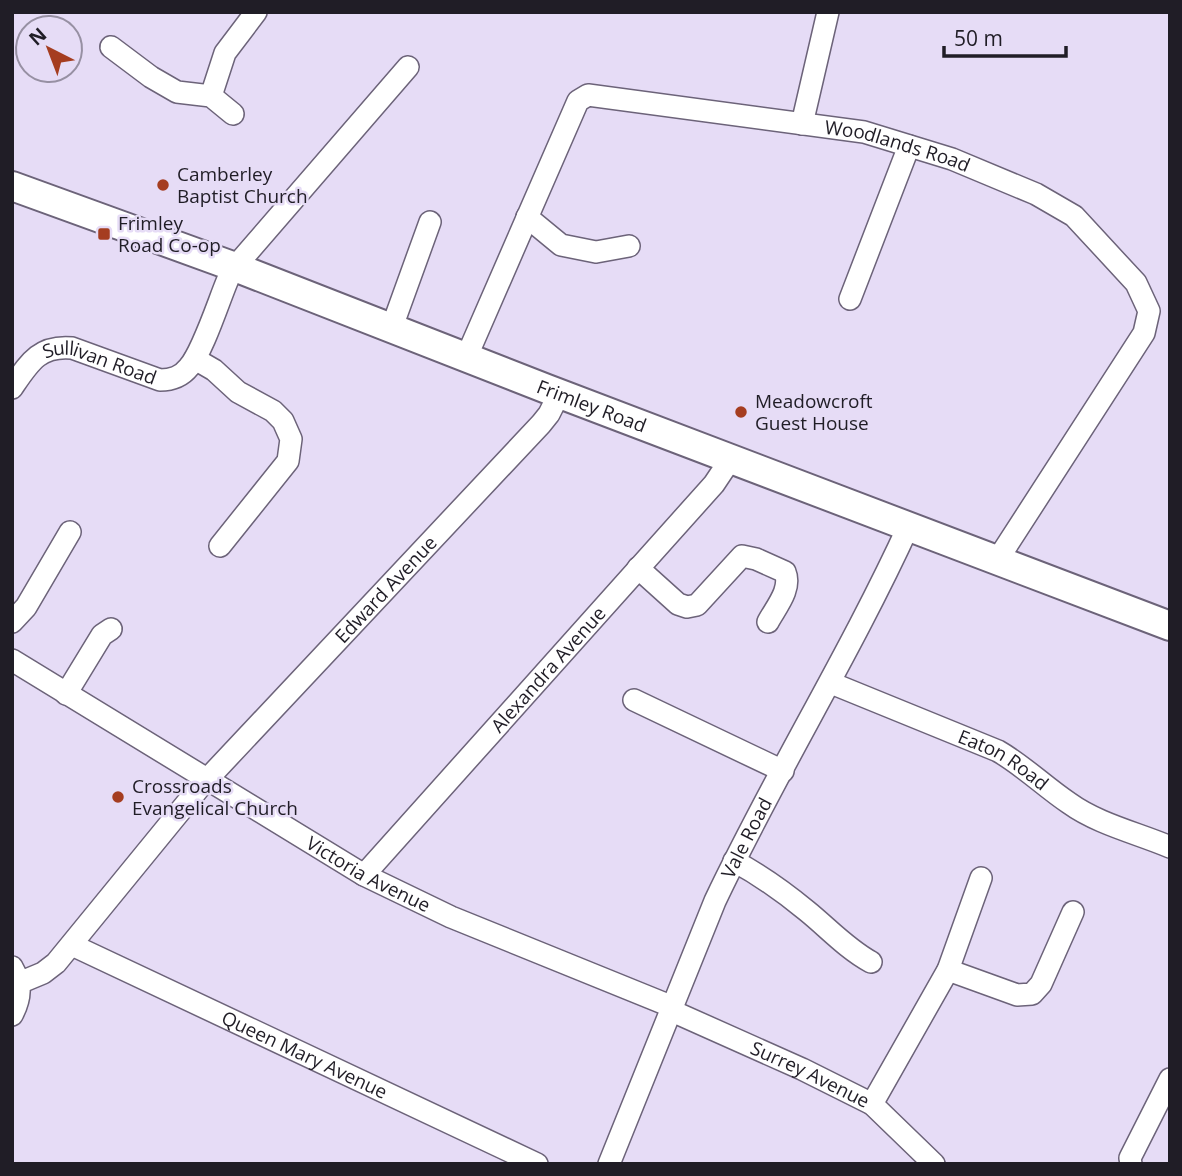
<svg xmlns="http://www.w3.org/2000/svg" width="1182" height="1176" font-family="'Open Sans',sans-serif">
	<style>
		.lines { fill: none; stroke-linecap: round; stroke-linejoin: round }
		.minor-casing { stroke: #6c6379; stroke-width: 24 }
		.major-casing { stroke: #6c6379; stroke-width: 32 }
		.minor { stroke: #fff; stroke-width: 21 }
		.major { stroke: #fff; stroke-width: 28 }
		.poi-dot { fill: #a53d20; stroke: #e6dcf6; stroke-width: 2.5 }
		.labels { text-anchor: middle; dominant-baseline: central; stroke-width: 5; stroke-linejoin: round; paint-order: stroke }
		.street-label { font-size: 19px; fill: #201d26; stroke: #e6dcf6 }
		.poi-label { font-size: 19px; fill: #201d26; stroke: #e6dcf6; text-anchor: start }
	</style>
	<rect width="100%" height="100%" fill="#e6dcf6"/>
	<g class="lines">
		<!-- minor casing -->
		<g class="minor-casing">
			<g id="minor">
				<path d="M111,47L151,77L177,92L211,96L233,114"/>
				<path d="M211,96L225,53L256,12"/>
				<path d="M802,124L828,12"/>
				<path d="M527,217L561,245L596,252L629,246"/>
				<path d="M850,299L909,146"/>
				<path d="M392,327L430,222"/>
				<path id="s1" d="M466,358L578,101L588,95L864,132L952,159L1036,194L1074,216L1136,283L1149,311L1144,333L998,559"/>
				<path d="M195,359L214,370L238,392L273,411L283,421L291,439L288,461L220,546"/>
				<path id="s2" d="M12,388C29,363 39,345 72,348L160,380C172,380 181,377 189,367C203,351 219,300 228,279L235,267L408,67"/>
				<path d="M638,568L678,604L687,607L697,605L742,556L756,559L785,572C792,589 776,607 768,622"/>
				<path d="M12,622L26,607L70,532"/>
				<path id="s3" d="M12,660L364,875L451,917L673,1007"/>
				<path id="s4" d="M831,683L998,751C1024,766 1045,787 1069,803C1098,824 1137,833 1170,847"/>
				<path d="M66,694L102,635L111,629"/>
				<path d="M634,700L783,771"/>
				<path d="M734,861C760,875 784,892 807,911C828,928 847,949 871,962"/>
				<path id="s5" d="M364,875L714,484L730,460"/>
				<path id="s6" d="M72,945L537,1164"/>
				<path d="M12,967C22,984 21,998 12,1015"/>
				<path d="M948,970L1017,995L1032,994L1041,984L1073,912"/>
				<path id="s7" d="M19,983L43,973L56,963L199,788L541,424L549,414L559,394"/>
				<path id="s8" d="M672,1011L802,1069L872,1104L934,1164"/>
				<path d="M872,1104L948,970L981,878"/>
				<path id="s9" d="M609,1164L715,901C775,774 850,654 909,525"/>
				<path d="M1131,1164L1130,1158L1170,1079"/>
			</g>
		</g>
		<!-- major casing -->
		<g class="major-casing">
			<g id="major">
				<path id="s10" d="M12,186L235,267L547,389L1170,626"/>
			</g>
		</g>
		<!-- minor -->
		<use href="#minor" class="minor"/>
		<!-- major -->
		<use href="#major" class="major"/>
	</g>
	<!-- markers -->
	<g class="poi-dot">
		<circle cx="163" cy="185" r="7"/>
		<rect x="97" y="227" width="14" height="14" rx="3.5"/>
		<circle cx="741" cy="412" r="7"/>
		<circle cx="118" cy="797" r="7"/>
	</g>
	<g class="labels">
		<!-- street labels -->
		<g class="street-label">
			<text stroke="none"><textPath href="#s1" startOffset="606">Woodlands Road</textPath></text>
			<text stroke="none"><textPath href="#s2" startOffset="107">Sullivan Road</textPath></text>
			<text stroke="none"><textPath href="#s10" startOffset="620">Frimley Road</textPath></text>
			<text stroke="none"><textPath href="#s7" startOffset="541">Edward Avenue</textPath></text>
			<text stroke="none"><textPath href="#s5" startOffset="276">Alexandra Avenue</textPath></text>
			<text stroke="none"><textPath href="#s4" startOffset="189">Eaton Road</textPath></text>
			<text stroke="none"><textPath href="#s9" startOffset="354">Vale Road</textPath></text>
			<text stroke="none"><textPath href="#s3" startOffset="416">Victoria Avenue</textPath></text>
			<text stroke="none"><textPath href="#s6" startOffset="257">Queen Mary Avenue</textPath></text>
			<text stroke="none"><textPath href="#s8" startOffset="152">Surrey Avenue</textPath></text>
		</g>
		<!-- poi labels -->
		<g class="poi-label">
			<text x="177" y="174">Camberley<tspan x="177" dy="22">Baptist Church</tspan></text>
			<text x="118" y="223">Frimley<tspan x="118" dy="22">Road Co-op</tspan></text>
			<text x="755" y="401">Meadowcroft<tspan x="755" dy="22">Guest House</tspan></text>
			<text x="132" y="786">Crossroads<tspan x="132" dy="22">Evangelical Church</tspan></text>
		</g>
	</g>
	<!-- border -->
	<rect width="1182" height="1176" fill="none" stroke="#201d26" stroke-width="28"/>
	<!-- north arrow -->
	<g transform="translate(49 49) rotate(318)"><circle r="33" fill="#e6dcf6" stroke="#9790a3" stroke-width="2"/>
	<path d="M0-5L12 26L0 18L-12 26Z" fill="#a53d20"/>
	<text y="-10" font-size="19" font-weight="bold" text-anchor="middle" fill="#201d26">N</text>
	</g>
	<!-- scale -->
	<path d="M944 46v10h122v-10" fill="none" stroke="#201d26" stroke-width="3.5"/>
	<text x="954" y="46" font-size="21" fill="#201d26" stroke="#e6dcf6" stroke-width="5" paint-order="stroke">50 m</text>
</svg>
